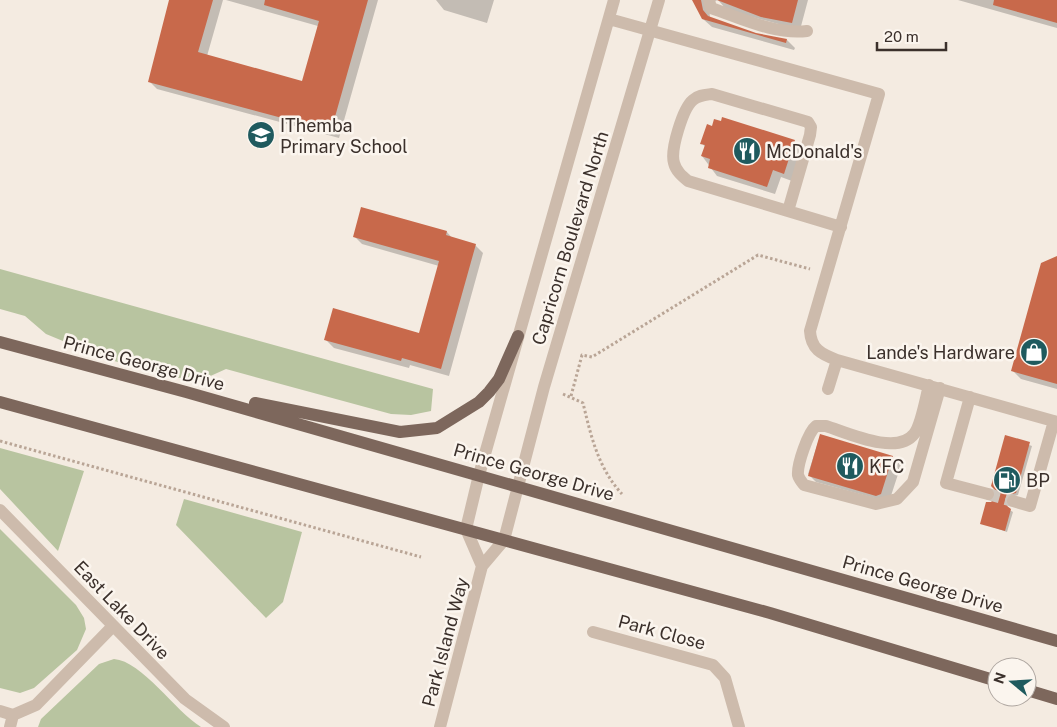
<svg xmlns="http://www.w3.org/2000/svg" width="1057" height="727" font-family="'Public Sans',sans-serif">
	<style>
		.green { fill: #b8c4a0 }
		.shadow { fill: #0003 }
		.building { fill: #c8694b }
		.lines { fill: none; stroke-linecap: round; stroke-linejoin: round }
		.minor-tunnel { stroke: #cfc6bd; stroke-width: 12; stroke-dasharray: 12 6; stroke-linecap: butt }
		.path { stroke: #b9a596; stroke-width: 3; stroke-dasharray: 2.5 2.5; stroke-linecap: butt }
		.minor { stroke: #cdbbac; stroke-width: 12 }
		.major { stroke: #7d675c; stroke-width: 12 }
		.labels { text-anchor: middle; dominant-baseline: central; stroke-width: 5; stroke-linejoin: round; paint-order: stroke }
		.poi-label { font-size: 18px; fill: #3b302b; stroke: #fbf5ee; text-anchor: start }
		.street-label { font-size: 18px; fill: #3b302b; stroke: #fbf5ee }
	</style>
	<rect width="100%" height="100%" fill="#f4ebe1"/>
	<!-- green -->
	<path class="green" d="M0,269L433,389L431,411L411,415L391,414L226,369L206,378H173L104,358L46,334L25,316L0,309Z
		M0,448L84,471L58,551L0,489Z
		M184,499L302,532L283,602L266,618L176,525Z
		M0,529L76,605L84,618L86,629L77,650L34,688L20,693L0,688Z
		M114,659C142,661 175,711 201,727H38L41,719L99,664Z"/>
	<!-- shadow -->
	<path class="shadow" d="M171,0H223L207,56L303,82L318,26L226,0H378L339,138L157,89L149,81Z
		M436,0H494L487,23L444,10Z
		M693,0H718L712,2L709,6L710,18L756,34L787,40L795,48L794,50L712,27L703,19Z
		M718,0H808L800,30L727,10Z
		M958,0H1057V28Z
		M794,141L802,149L792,181L781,177L775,194L717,176L702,156L705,147L702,143Z
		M447,232L453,239L475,245L483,253L449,376L410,365L409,368L334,348L325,339L420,334L439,266L362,244L354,236Z
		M1057,257V389L1021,379L1013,371Z
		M820,436L892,457L901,465L889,502L816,482L808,474Z
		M1006,437L1032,446L1018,495L1010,497L1007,502L1008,509L1013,512L1007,532L981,523L991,503L997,497Z"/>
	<!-- building -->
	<path class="building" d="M169,0H213L198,52L302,81L319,21L264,5L265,0H368L331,131L148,82Z
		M692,0H701L703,10L708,16L756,33L787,39L786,43L702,19Z
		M717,0H798L792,23L761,17Z
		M994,0H1057V23L993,5Z
		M722,117L795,140L784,174L773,170L767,187L708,168L710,159L701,156L705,145L700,144L707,124L712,126L714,119L721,121Z
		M361,207L447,231L446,235L476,244L441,369L402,358L401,361L324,340L333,308L419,333L439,261L353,237Z
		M1057,256V384L1011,371L1041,263Z
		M820,434L893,456L881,494L876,496L808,476Z
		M1005,435L1030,442L1016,493L1008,495L1005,499L1007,506L1011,509L1005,531L980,524L986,502H991L996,497V491L991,486Z"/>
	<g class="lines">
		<!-- minor-tunnel -->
		<path class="minor-tunnel" d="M988,494L1013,501"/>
		<!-- path -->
		<path class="path" d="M563,394L583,403C591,436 598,468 622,494
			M571,396L582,355L592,357L758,255L810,269
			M0,441L421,557"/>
		<!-- minor -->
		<path class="minor" d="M709,0L711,8C741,18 775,35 807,31
			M609,19L879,94L810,331C811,349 821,354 837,360L1057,422
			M788,211L810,135L811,127L808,122L712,94C705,95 699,95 693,100C683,108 670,150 674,163C676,171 682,176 688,181L841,227
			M929,385C926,397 921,426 914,434C897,456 848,433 826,426H816C808,432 797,465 798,475C799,479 802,482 804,485L876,504L897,499L913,482L940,388
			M828,389L837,360
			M970,397L946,483L988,494
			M1013,501L1030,506L1054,421
			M0,510L185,699L224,727
			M482,566L466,529L479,475L614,0
			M593,632L713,665L725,678L739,727
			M0,711L13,715L36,705L113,626
			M10,727L13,715
			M440,727L482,566L504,540L544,387L659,0"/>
		<!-- major -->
		<path class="major" d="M0,342L186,392L1057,641
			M0,402L770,613L997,681
			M255,403L400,432L437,428L479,402L489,392L499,379L518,336
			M1027,690L1057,699"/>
	</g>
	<!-- icons -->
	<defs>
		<g id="school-disc" transform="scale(1.4375)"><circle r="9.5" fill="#1f5a5e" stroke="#fbf5ee"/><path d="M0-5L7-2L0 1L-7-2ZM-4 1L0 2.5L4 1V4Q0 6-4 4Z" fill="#fff"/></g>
		<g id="restaurant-disc" transform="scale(1.4375)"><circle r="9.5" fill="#1f5a5e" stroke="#fbf5ee"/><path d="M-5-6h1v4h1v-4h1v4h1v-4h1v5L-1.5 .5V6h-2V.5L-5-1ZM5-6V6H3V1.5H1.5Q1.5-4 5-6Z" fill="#fff"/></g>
		<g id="shop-disc" transform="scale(1.4375)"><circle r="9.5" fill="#1f5a5e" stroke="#fbf5ee"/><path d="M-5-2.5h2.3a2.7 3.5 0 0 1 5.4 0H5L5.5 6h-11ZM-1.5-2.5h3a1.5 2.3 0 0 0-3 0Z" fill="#fff"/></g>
		<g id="fuel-disc" transform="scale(1.4375)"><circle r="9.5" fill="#1f5a5e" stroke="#fbf5ee"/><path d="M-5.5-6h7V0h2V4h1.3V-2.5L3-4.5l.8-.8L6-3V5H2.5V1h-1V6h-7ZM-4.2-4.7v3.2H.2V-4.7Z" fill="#fff"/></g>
	</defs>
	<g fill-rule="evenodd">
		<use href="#school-disc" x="261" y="135"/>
		<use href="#restaurant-disc" x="747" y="151"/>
		<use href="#shop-disc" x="1034" y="352"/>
		<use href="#restaurant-disc" x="850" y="466"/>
		<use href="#fuel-disc" x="1007" y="480"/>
	</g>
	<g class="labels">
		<!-- poi labels -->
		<g class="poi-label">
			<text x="280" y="125">IThemba<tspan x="280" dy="21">Primary School</tspan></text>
			<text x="766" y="151">McDonald's</text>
			<text x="1015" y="352" text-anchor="end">Lande's Hardware</text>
			<text x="869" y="466">KFC</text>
			<text x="1026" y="480">BP</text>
		</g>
		<!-- street labels -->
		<g class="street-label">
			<text transform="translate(570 238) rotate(-73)">Capricorn Boulevard North</text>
			<text transform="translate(144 363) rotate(15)">Prince George Drive</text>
			<text transform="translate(534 472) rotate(16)">Prince George Drive</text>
			<text transform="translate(923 584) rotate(16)">Prince George Drive</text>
			<text transform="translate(122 610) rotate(46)">East Lake Drive</text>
			<text transform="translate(662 632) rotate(15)">Park Close</text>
			<text transform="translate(445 642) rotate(-75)">Park Island Way</text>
		</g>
	</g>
	<!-- north arrow -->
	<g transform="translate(1012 682) rotate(288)"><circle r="24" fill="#fbf5ee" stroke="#aea6a0"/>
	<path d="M0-4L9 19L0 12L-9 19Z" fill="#1f5a5e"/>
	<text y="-8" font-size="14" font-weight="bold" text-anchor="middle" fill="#3b302b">N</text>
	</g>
	<!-- scale -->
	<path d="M877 42v8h69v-8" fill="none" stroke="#3b302b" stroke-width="2.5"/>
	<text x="884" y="42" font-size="15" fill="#3b302b" stroke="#fbf5ee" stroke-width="4" paint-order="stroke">20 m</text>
</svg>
